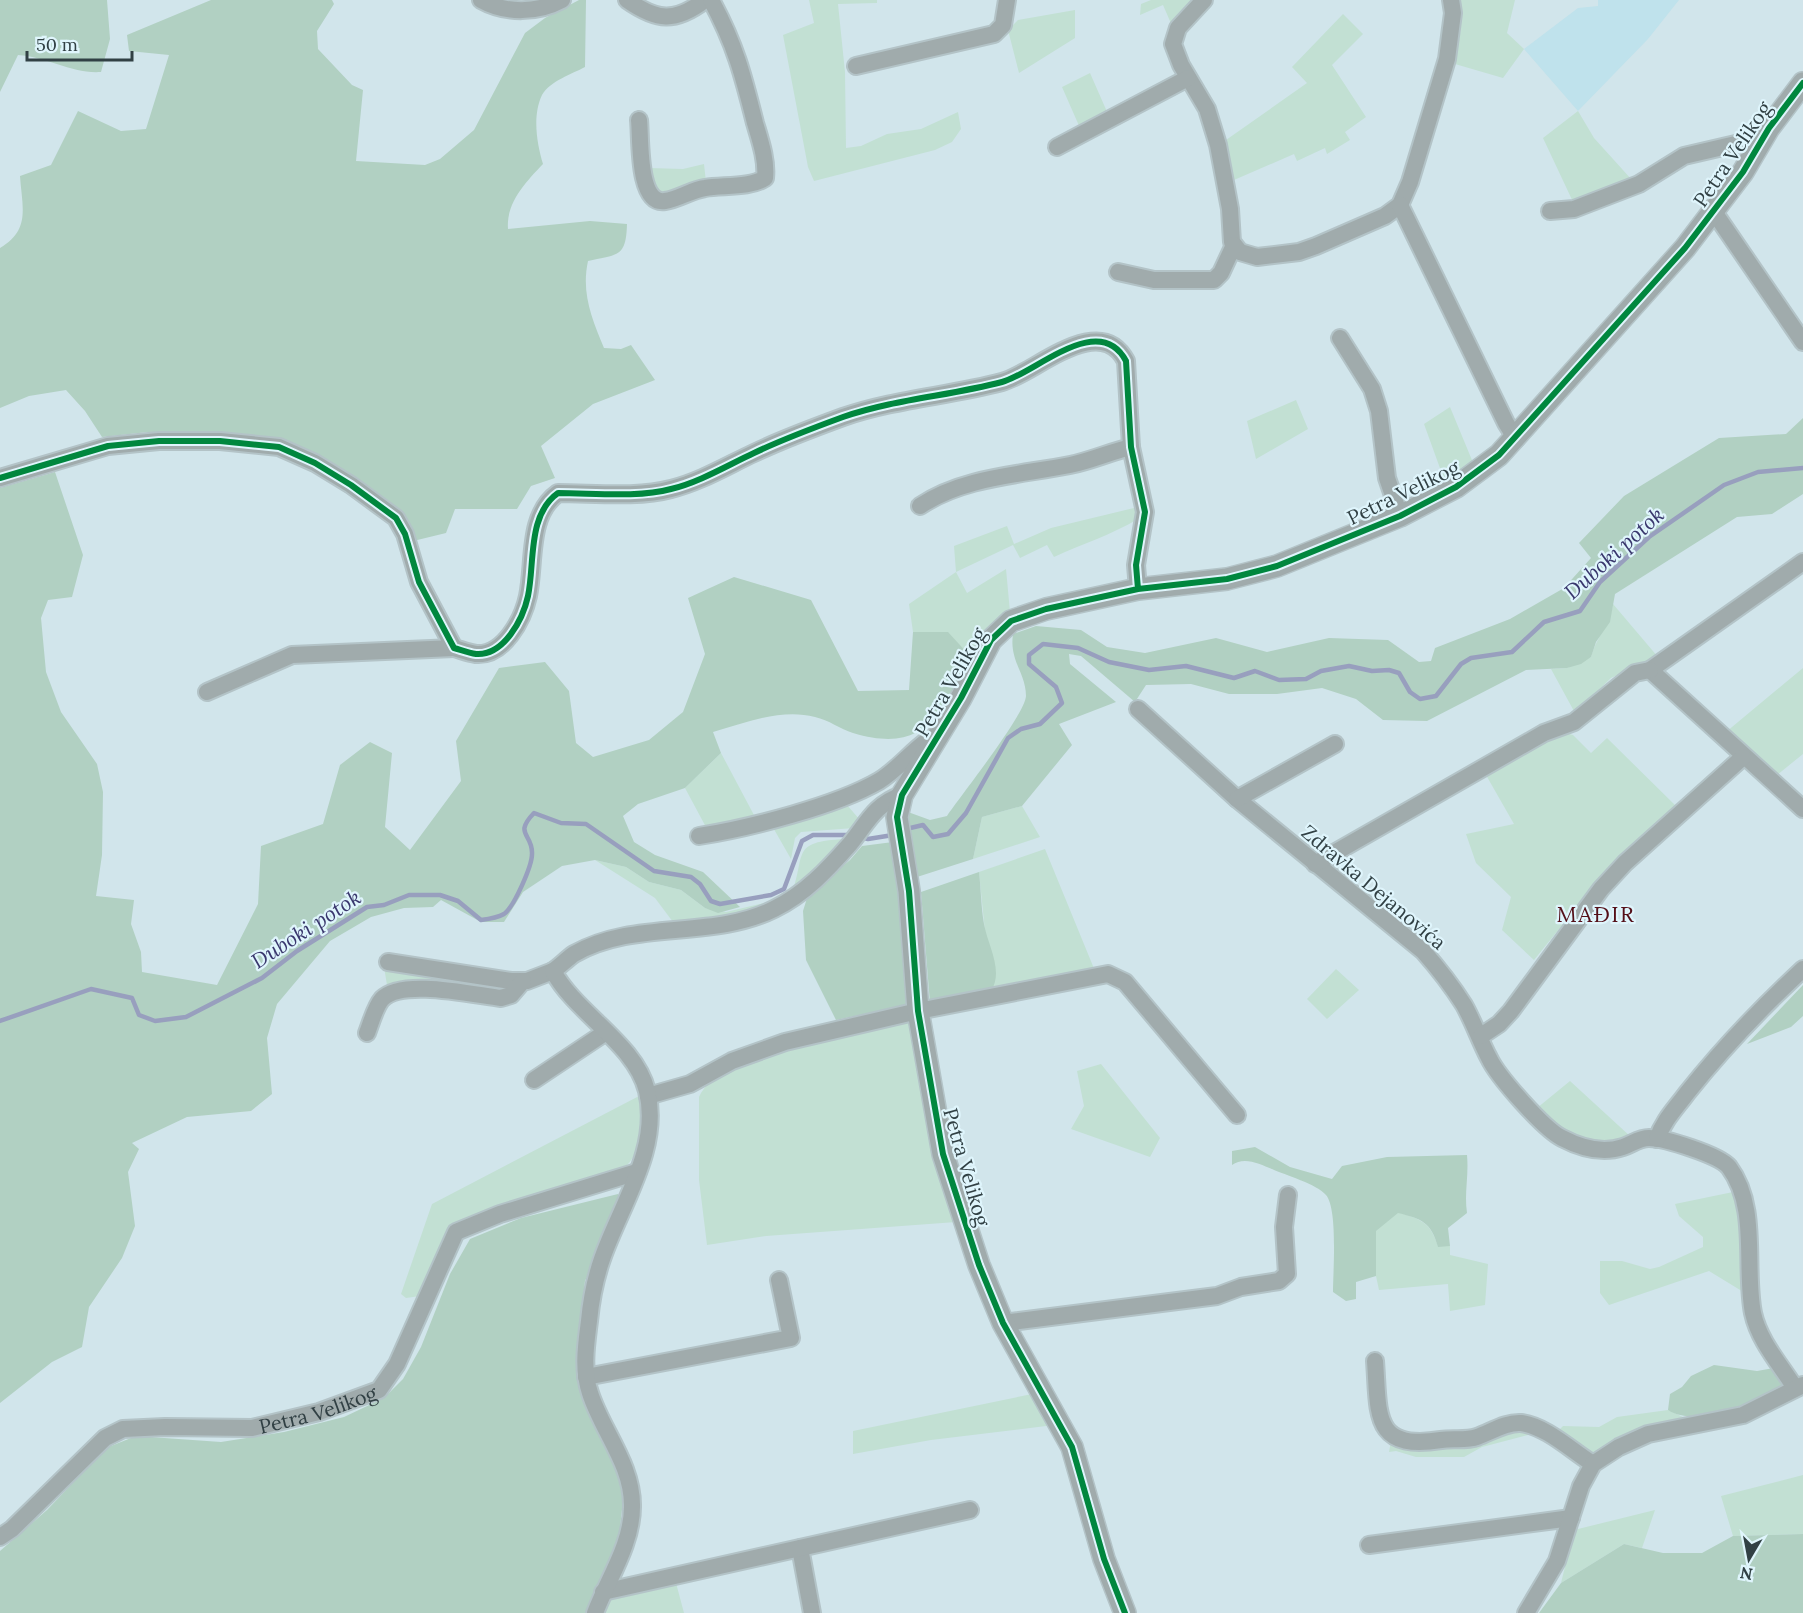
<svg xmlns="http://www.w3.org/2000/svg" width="1803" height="1613" font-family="Lora,serif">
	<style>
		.built { fill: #bfe2ec }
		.green { fill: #c2e0d3 }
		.forest { fill: #b1d0c2 }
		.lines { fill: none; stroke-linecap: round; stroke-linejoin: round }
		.stream { stroke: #989fbe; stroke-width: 4.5 }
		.minor-casing { stroke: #b3c3c7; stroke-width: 20 }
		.tertiary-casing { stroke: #b3c3c7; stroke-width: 24 }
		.minor { stroke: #a0abac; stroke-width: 16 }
		.tertiary { stroke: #a0abac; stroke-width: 21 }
		.cycleway-casing { stroke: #dff5fc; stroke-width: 10 }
		.cycleway { stroke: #00873e; stroke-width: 6 }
		.labels { text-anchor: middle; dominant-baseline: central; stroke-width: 4.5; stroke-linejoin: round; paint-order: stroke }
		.street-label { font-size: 20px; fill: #314044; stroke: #dff5fc }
		.water-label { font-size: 21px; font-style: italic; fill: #39376d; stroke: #dff5fc }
		.quarter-label { font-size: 22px; letter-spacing: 1.5px; fill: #540f18; stroke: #dff5fc }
	</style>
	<rect width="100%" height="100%" fill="#d1e5eb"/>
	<!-- built -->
	<path class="built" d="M1598,0H1679L1648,39L1578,111L1524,49L1578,8L1598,6Z"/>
	<!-- green -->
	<path class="green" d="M809,0H877V3L838,4L845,72L846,148L861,146L887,134L921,129L958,112L961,129L952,142L935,150L814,181L808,167L783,35L814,23Z
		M1151,0H1196L1173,28L1163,5L1140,15L1141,4Z
		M1457,0H1515L1507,33L1524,49L1503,78L1455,64L1461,28Z
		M1075,10V38L1019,73L1008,30L1018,20Z
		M1343,14L1363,34L1332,65L1366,117L1345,132L1350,140L1327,154L1325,148L1297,161L1294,154L1234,180L1226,140L1307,83L1292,67Z
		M1090,73L1108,114L1080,128L1062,87Z
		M1578,111L1594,138L1632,180L1574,204L1543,138Z
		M704,164L706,182L664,195L654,189L649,168L683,169Z
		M1296,400L1308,429L1256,459L1247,421Z
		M1450,407L1474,465L1445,482L1424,424Z
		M1138,507V519C1111,535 1082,544 1054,557L1047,545L1020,558L1013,545L956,572L967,593L1006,569L1010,612L986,631L971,657L948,633L913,632L909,604L956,572L954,546L1007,526L1014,544L1051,528Z
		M1613,604L1658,657L1611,678L1575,713L1551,669L1567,668L1591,657C1597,636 1610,625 1613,604Z
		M1803,668V754L1777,775L1726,732Z
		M1566,733L1573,735L1591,753L1607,738L1678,808L1602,876L1534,960L1502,930L1511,897L1476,863L1466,834L1514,824L1486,775L1553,736Z
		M721,753L755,817L707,829L685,788Z
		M847,805L860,820L854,828L801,832L795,838L791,859L771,824Z
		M1022,806L1040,837L973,859L982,817Z
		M845,839L791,896C807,853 789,842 845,839Z
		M1045,849L1095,971L991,991L979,872Z
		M595,860L626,867L649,882L681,890L705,908L726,912L768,902L772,906L716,921L673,922L655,898Z
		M384,967L509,988L505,993L409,982L387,985Z
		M1336,969L1359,990L1327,1019L1307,999Z
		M911,1022C921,1091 933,1157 956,1222L766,1236L707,1245L699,1180V1097C709,1074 741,1064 763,1056Z
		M1101,1064L1160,1138L1150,1157L1071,1129L1084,1106L1077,1071Z
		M1570,1081L1631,1137L1602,1143L1566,1135L1537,1108Z
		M641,1095C641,1117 644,1148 627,1165L463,1222L420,1296L406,1298L401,1294L432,1204Z
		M1733,1192L1740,1211L1745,1293L1709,1271L1609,1305L1600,1293V1261H1622L1650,1269L1659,1267L1703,1247V1237L1679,1216L1675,1204Z
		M1398,1212C1422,1220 1430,1222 1438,1246H1450V1255L1488,1264L1485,1305L1450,1311L1448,1284L1379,1290L1376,1276V1230Z
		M1037,1393L1054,1425L931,1440L853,1454V1431Z
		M1668,1410L1683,1417L1645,1428L1591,1457L1557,1432L1563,1426L1599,1427L1617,1417Z
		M1519,1428L1532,1434L1482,1447L1464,1457H1416L1396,1451L1389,1452L1391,1441Z
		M1803,1475V1534L1733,1536L1721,1496Z
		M1655,1510L1642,1548L1624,1544L1561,1583L1574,1530Z
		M676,1583L684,1613H604L608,1602L615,1596Z"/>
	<!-- forest -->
	<path class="forest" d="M0,0H107L110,39L101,72C72,74 48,57 18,55L0,92Z
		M211,0H332L334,4L317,31L318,49L352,85L363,90L356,161L425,165L440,159L474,130L525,33L545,18L579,0H586L585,67C572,74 550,81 542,95C532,116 537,144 543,164C526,182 506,202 508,229L590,221L627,224C626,258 618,254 588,261C581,293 592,319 604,348L621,349L631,345L655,380L593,404L541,446L555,478L531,486L517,509H455L446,533L405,543L387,518L358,490L260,438L208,432H148L102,437L85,411L66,390L29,396L0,408V248C31,230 22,207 20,176L51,165L78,111L121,131L146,129L169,55L129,51L127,35Z
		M1803,418V494L1772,514L1737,517L1615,594L1610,622L1596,642L1591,657L1581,664L1567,668L1526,670L1427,721L1383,720L1356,699L1322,688L1277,694H1229L1191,684L1146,685L1135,702L1081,656L1069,654L1070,664L1116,702L1059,724L1072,745L1022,806L982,817L973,859L917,877L908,834V812L930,820L947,816C961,795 1025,715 1026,696C1026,673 1009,661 1013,634L1036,626L1081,630L1107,647L1145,653L1216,638L1267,652L1329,638L1388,640L1419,662L1431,661L1435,648L1510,619L1564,588L1591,558L1579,543L1624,496L1719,438L1786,434Z
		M55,472L83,555L72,597L48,600L41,618L46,672L61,712L97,764L103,792L102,855L96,896L134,900L131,924L141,952L142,972L217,985L258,904L261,846L323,824L340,765L370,742L392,753L385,827L410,850L461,781L456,741L499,668L545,662L569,691L576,743L593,757L649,740L683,712L705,654L688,598L734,577L811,600L858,691L909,690L913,632H948L971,657C940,713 927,755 853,733C840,729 829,720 815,717C781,708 745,723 713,732L721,753L685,788L638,804L623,816L634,842L655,855L703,872L740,907L718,913L705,908L681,890L649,882L626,867L595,860L562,866L523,892L504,922H481L441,900L433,907L404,908L371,917L330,941L277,1004L267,1038L272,1094L251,1111L187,1117L132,1143L139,1149L128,1172L135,1226L122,1258L89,1307L82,1347L52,1362L0,1403V488Z
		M893,842L901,892L906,1005L836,1020L806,960L803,911L808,895L850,860L862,846Z
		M979,872C981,889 981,907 984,924C988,946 1004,971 991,991L930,1003L921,892Z
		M1803,985V1016L1791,1027L1747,1044Z
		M1255,1147L1290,1167L1332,1179L1342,1166L1387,1157L1467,1155C1469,1176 1464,1193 1467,1213L1448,1228L1450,1246L1438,1247C1431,1222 1422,1219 1398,1213L1376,1231V1276L1356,1282V1299L1346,1301L1333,1292C1333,1272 1338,1209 1326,1195C1317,1184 1285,1175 1272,1169C1260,1164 1244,1156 1232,1165V1151Z
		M618,1194L620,1201L585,1281L576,1359L587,1406L620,1476L623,1500L619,1537L587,1613H0V1551L47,1510L106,1448L136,1436L221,1442L284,1432L344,1417L384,1398L403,1379L421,1347L450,1274L470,1239L521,1218Z
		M1714,1365L1757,1371L1774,1368L1785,1386C1773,1393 1760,1402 1747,1407C1726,1414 1687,1423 1668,1410L1670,1394L1682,1387L1691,1376Z
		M1803,1534V1613H1539L1561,1583L1624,1544L1663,1553H1702L1733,1536Z"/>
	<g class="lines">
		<!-- stream -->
		<path class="stream" d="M906,829L923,825L933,837L948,834L966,813L1008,738L1021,729L1040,724L1062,703L1056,687L1029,664V655L1043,644L1078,648L1109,662L1149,670L1186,666L1234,678L1255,671L1279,680L1306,679L1321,671L1349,666L1372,671L1389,670L1399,673L1410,692L1420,699L1436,696L1461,664L1471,658L1512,652L1544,622L1580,611L1600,582L1649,537L1724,485L1758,472L1803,468
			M860,837L868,839L893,835
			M0,1021L91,989L132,998L139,1015L155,1021L186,1017L262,978L297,951L367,907L384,905L409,895H440L458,901L481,920C489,919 497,918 504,914C514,907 532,866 532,854C533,833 513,835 534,813L561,823L586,824L654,871L691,877L700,884L711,901L720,904L771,895L784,889L802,841L813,835H852"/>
		<!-- minor casing -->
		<g class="minor-casing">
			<g id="minor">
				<path d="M481,0C506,14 538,13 562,0"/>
				<path d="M627,0C657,21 675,23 705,0"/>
				<path d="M1204,0L1178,28L1173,44L1181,65L1207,109L1218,145L1230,209L1232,242L1240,252L1257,257L1299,252L1316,246L1385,216L1400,205L1410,182L1447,59L1453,13L1451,0"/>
				<path d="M856,66L994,34L1003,25L1007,0"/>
				<path d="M639,120C641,137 637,205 665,201C679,199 691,190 705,188C723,185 750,188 765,178C767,160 760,140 755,123C743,75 735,44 711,0"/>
				<path d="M1057,147L1188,78"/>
				<path d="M1400,205L1506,423L1516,439"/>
				<path d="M1550,211L1574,209L1639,184L1684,156L1740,143L1759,144"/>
				<path d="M1714,212L1803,342"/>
				<path d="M1118,272L1154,280H1214L1221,273L1234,245"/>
				<path d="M1340,338L1372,389L1379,411L1387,478L1400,516"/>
				<path d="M0,478L108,446L159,441H220L279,447L315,463L351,485L396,518L405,534L419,582L454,648C461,650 469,653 476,654C504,656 523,619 528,596C535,563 527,515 558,493C593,493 638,498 671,489C700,482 728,465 754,453C783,439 813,428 843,417C895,399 949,396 1002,382C1034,374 1099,310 1126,361L1131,447L1145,512L1136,565L1138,589"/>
				<path d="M920,506C963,477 1020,475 1070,465C1090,461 1110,452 1131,447"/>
				<path d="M1803,562L1650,670L1803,809"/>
				<path d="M207,692L292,655L454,648"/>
				<path d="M1138,709L1237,799L1423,951C1438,968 1452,986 1464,1005C1474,1023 1480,1041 1489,1058C1498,1077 1544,1129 1562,1138C1581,1148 1602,1154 1623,1147C1632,1144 1639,1138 1649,1138C1665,1138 1719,1155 1729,1167C1759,1207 1744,1267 1753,1313C1759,1341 1780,1364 1795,1388"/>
				<path d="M1237,799L1335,744"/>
				<path d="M699,836C749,828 836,806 879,781C897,770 911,752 928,740L937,737"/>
				<path d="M1315,864L1544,733L1574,722L1635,673L1650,670"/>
				<path d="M388,962L511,981H527L553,971"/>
				<path d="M367,1033C371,1023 375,1007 382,999C402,978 474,995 501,998L511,995L523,981"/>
				<path d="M1481,1036L1499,1024L1511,1011L1601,889L1625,863L1743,757"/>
				<path d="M534,1080L606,1032"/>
				<path d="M648,1096L690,1084L732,1061L785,1042L918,1011L1108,974L1125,982L1237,1115"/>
				<path d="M1657,1139C1663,1121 1676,1108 1687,1093C1722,1049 1761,1008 1803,969"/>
				<path d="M1003,1323L1217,1296L1241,1287L1279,1281L1287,1274L1284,1227L1288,1195"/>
				<path d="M1375,1361C1379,1414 1372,1451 1441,1440C1452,1438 1466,1441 1477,1437C1491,1432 1506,1422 1521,1423C1546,1426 1572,1451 1593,1464"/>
				<path d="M586,1377L791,1338L779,1280"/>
				<path id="s1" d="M0,1537L12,1529L105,1438L123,1429L165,1427L252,1428L319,1412L379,1390L397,1364L456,1232L500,1214L637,1172"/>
				<path d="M1369,1545L1571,1518"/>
				<path d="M800,1548L812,1613"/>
				<path d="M603,1592L970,1510"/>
				<path d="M595,1613C608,1579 632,1544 632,1507C633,1465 602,1431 590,1393C582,1369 586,1345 589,1321C591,1300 595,1279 602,1259C620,1206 661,1149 647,1091C635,1043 576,1014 553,971C560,966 567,959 574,954C635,919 712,940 774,909C805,894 828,869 850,844C867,823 875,804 902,795"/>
				<path d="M1526,1613L1557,1561L1581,1486L1593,1464L1619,1447L1648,1434L1743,1415L1803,1385"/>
			</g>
		</g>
		<!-- tertiary casing -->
		<g class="tertiary-casing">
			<path id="tertiary" d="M1125,1613L1104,1559L1072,1447L1003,1323L979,1265L943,1154L918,1011L909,891L897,817L902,795L961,698L991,640L1011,621L1046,609L1138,589L1227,579L1277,566L1400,516L1456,487L1499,455L1685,248L1743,172L1769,128L1803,83"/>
		</g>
		<!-- minor -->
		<use href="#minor" class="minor"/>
		<!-- tertiary -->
		<use href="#tertiary" class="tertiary"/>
		<!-- cycleway casing -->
		<g class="cycleway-casing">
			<path id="cycleway" d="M0,478L108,446L159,441H220L279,447L315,463L351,485L396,518L405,534L419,582L454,648C461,650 469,653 476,654C504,656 523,619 528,596C535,563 527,515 558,493C593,493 638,498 671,489C700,482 728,465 754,453C783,439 813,428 843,417C895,399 949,396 1002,382C1034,374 1099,310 1126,361L1131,447L1145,512L1136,565L1138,589
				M1125,1613L1104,1559L1072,1447L1003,1323L979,1265L943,1154L918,1011L909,891L897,817L902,795L961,698L991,640L1011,621L1046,609L1138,589L1227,579L1277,566L1400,516L1456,487L1499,455L1685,248L1743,172L1769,128L1803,83"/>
		</g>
		<!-- cycleway -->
		<use href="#cycleway" class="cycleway"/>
	</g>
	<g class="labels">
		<!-- street labels -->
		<g class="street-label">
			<text transform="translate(1732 154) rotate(-56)">Petra Velikog</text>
			<text transform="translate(1403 492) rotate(-26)">Petra Velikog</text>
			<text transform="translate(950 682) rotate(-60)">Petra Velikog</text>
			<text transform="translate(1374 887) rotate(40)">Zdravka Dejanovića</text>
			<text transform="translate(967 1167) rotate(74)">Petra Velikog</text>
			<text stroke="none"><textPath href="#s1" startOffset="362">Petra Velikog</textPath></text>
		</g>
		<!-- water labels -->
		<g class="water-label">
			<text transform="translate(1614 553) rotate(-42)">Duboki potok</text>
			<text transform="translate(306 929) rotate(-33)">Duboki potok</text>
		</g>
		<!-- quarter labels -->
		<g class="quarter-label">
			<text x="1596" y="914">MAĐIR</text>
		</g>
	</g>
	<!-- north arrow -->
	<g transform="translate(1749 1559) rotate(190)" stroke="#dff5fc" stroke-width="4.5" paint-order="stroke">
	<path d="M0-4.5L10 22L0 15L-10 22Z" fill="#314044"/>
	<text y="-9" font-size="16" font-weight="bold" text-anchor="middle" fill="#314044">N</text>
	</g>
	<!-- scale -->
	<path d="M27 51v9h105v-9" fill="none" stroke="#314044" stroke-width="3"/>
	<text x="36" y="51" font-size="18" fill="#314044" stroke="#dff5fc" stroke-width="4.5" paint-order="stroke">50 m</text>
</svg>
